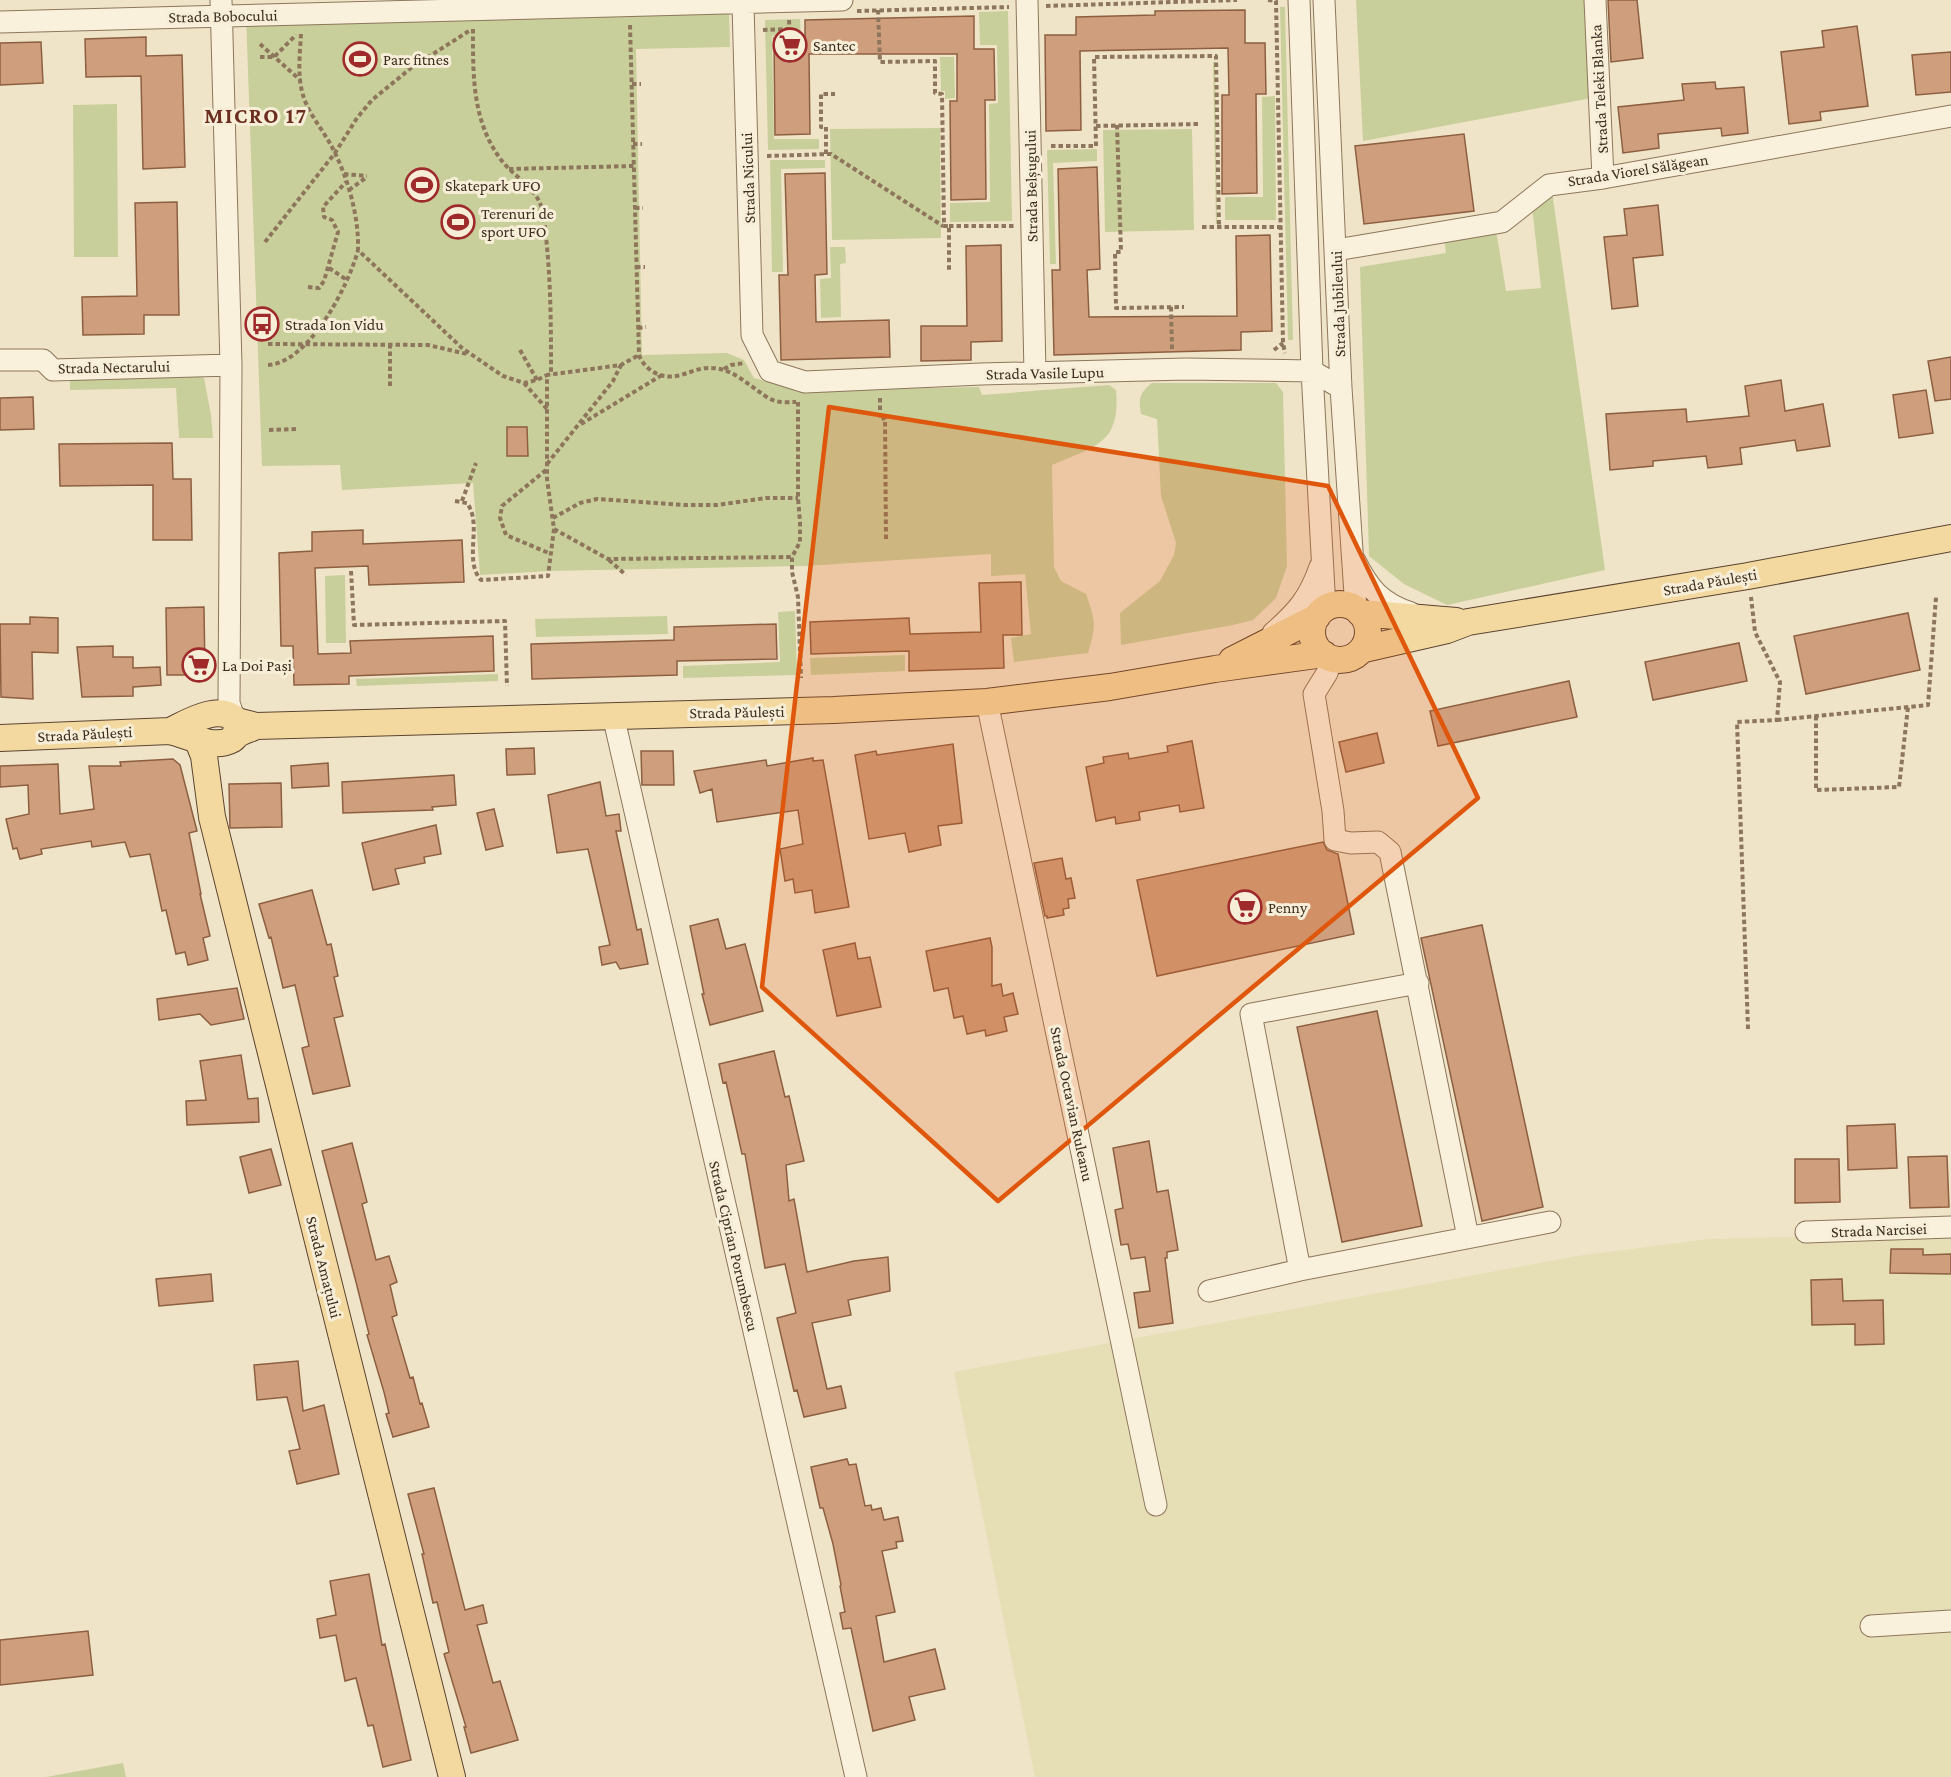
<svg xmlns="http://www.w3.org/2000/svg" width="1951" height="1777" font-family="'Crimson Pro',serif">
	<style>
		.farmland { fill: #e6deb5 }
		.green { fill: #c9cf9b }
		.building { fill: #cf9f7d; stroke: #8d5f41; stroke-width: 1.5 }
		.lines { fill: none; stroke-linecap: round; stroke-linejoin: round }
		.minor-casing { stroke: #8d765c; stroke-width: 23 }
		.major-casing { stroke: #5b4430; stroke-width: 28 }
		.path { stroke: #8d765c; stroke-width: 4; stroke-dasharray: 4.5 3; stroke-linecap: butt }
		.minor { stroke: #faf1dc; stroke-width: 21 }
		.major { stroke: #f3d9a0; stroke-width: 26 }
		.marked { fill: #df570d; fill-opacity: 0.2; stroke: #df570d; stroke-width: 4.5; stroke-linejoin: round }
		.labels { text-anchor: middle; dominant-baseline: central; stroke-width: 6; stroke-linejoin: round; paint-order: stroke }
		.street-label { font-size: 16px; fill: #3d2e20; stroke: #f7eed8 }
		.poi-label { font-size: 16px; fill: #3d2e20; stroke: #f7eed8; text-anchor: start }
		.district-label { font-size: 22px; font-weight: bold; letter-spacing: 1.5px; fill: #6b2e1e; stroke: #f7eed8 }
	</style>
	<rect width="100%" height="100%" fill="#f0e4c8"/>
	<!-- farmland -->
	<path class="farmland" d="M1951,1216V1777H1035L954,1372L1577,1256L1709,1239L1796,1237Z"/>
	<!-- green -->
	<path class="green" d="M1356,0H1588L1592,98L1363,141Z
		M1280,7H1285L1293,340H1288Z
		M729,10L730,47L636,49L642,355L727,353L744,360L754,378L804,390L979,387L982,395L1109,385L1116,390C1121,445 1094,446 1052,465L1054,567L1061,581L1086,594C1096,622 1096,626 1088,653L1014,662L1011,638L1031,634L1025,574L991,576V554L805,566L550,571L480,575L473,483L342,490L340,465L262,466L246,15Z
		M1008,11L1012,221L950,222V203L990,202L989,104L998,103L997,45H980L979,12Z
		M800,19L801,36H772L774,139H819V149L768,150L765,20Z
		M940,57H954L955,98L945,99V91H941Z
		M1213,62H1215L1217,224H1216Z
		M1275,96L1276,220H1225V197H1263L1262,97Z
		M117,104L118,257H74L73,105Z
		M940,128L941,238L832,240L830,129Z
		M1192,129L1194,230L1105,232L1103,130Z
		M1097,149V161L1053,163L1056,264H1050L1047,150Z
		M770,160H825V168L781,169L783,272H772Z
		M1552,191L1605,570L1447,605L1404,584L1369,556L1360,267L1446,253L1444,238L1496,230L1506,291L1541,288L1532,206Z
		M830,247H845L846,263L840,264L841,317L821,318L820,279L831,278Z
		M194,373L204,378L211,415L213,438H179L176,388L70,390V376Z
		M1152,383H1276L1283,392L1287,566L1276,598L1253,620L1233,625L1121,645L1120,613L1160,581L1174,555L1176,543L1161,496L1157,419L1141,414C1138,399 1140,392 1152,383Z
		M345,575L346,643H326L325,576Z
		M795,611L797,675L683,678V666L780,662L778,612Z
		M667,616L668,634L536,637L535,619Z
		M905,655V671L811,675L810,658Z
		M498,674V681L357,686L356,679Z
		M123,1763L126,1777H46Z"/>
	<!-- building -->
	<path class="building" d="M1608,0H1637L1643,58L1611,62Z
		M1245,10V43H1265L1266,94H1256L1257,193L1222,194V95H1229L1228,48L1080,51L1081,130L1046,131L1045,35H1076V17L1155,15V11Z
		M974,16V49H994L995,100H985L986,199L951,200L950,101H957V54H809L810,134L775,135L774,38H805V20Z
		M1857,26L1868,106L1820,112L1821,120L1789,124L1781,52L1824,47L1822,31Z
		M146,37V56L182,55L185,167L143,169L141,76L86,77L85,39Z
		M41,42L43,83L0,85V43Z
		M1951,52V92L1916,95L1912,55Z
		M1715,82L1716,89L1744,87L1748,133L1722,136L1721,128L1658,134L1659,148L1623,153L1618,107L1684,100L1682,84Z
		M1464,134L1474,211L1364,224L1355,146Z
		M1097,167L1100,269L1087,270L1089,317L1237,316L1236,236L1270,235L1272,331L1241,332V350L1054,355L1052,270H1060L1058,169Z
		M825,173L827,274L815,275L816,322L889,320L890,357L781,360L779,275H788L785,174Z
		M177,202L179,315H144V334L83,335L82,297L137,296L135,203Z
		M1658,205L1663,255L1633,258L1638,306L1612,309L1604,237L1627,235L1624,209Z
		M1001,245L1002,341L971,342V360L921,361V326H967L966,246Z
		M1951,357V399L1935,401L1928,361Z
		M1781,380L1785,411L1823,404L1830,446L1797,451L1795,440L1740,448L1742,464L1708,468L1706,456L1653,461V466L1610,470L1606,414L1686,409L1687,422L1749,416L1745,386Z
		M1926,390L1933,433L1899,438L1893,395Z
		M33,397L34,429L0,430V398Z
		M507,427H527L528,456H507Z
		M172,443L173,479H191L192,540H153V485L60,486L59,444Z
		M363,530V544L462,540L464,582L369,585L368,566L315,568L318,654L351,653L350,641L493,636L494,671L349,676V684L294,685L293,646H281L279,553L312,551V532Z
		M1021,582L1022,635H1003L1004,668L909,671V651L811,654L810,622L909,618L910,634L981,632L979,583Z
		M204,607L205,675H167L166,608Z
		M1908,613L1920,670L1806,694L1794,636Z
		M30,617L58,618V653L32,652L33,699L1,697L0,624H30Z
		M776,624L777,659L677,661V675L532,679L531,644L674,640V627Z
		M1739,643L1747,681L1653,700L1645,662Z
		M113,646V657H133V668L160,667L161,685L133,687V696L82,697L77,647Z
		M1569,681L1577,717L1438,746L1430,711Z
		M1377,733L1384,763L1346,772L1339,742Z
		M1192,741L1204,808L1180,812L1179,805L1139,812L1140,820L1116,824L1115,817L1096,821L1086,767L1104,763L1103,757L1128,753L1129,759L1168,752L1167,746Z
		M953,744L962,823L938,826L941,845L909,852L905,833L869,839L855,755L876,751L877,755Z
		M534,748L535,774L507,775L506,749Z
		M641,751H673L674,785H642Z
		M813,758V761L823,760L849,907L815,913L812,890L795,893L793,879L785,881L780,849L803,844L798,810L717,822L712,789L700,793L694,771L766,760L767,766Z
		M173,759L180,765L197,831L189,833L201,894H200L210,936L203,938L208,960L188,965L185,952L176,954L166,910L162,911L150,854L130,857L125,842L92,847L91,841L41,849L42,854L20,859L17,848L13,849L6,819L29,814L28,785L0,787V766L58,764L60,814L94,809L89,766H121L120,762Z
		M328,763L329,786L292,788L291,766Z
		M454,775L456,805L432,807L433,810L343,813L342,782Z
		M600,782L606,816L619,814L621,831H616L637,930L641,929L648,964L620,969L616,962L602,965L599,947L610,945L588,849L557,853L548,795Z
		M281,783L282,827L230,828L229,784Z
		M494,809L503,846L486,850L477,813Z
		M436,825L441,854L424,857L425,863L395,869L399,884L373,890L362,843Z
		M1323,842L1327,850L1338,854L1354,934L1157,976L1137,880Z
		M1062,858L1066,879L1071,878L1075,898L1068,899L1069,908L1063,909L1064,915L1047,918V916H1045L1034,863Z
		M312,890L327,945L331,944L338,976L334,977L343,1016L334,1018L350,1086L313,1094L302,1048L309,1046L295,985L283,988L271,937L269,938L259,904Z
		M718,919L726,949L745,944L763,1011L710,1025L702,994H704L690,926Z
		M1482,925L1543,1207L1482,1221L1421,938Z
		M990,938L992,947V986L1001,984L1003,996L1013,993L1018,1014L1004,1017L1007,1031L986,1036L985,1030L967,1034L963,1016L954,1018L948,988L934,991L926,951Z
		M855,943L858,959L870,957L881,1007L837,1016L823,950Z
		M237,988L244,1019L211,1025L200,1014L159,1020L157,999Z
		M1377,1011L1422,1226L1342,1242L1297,1027Z
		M774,1051L785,1097L789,1096L804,1161L786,1165L789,1201L794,1199L807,1272L854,1261L888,1257L890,1291L848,1300L851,1315L812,1323L827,1389L841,1386L846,1408L804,1417L797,1390L794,1391L777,1318L796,1313L785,1264L765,1268L745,1154H742L726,1082L723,1083L719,1064Z
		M241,1055L248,1099L258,1098L259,1122L187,1125L186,1101L206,1100L200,1061Z
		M1895,1124L1897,1168L1848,1170L1847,1126Z
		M1149,1141L1157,1192L1168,1190L1178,1250L1167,1252V1258H1165L1173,1323L1139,1328L1134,1293L1150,1291L1145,1257L1131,1259L1128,1244L1121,1245L1115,1210L1123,1208L1113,1148Z
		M352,1143L367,1202L362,1204L376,1260L389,1256L397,1282L390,1285L397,1315L392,1317L410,1378L413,1377L420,1404L422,1403L429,1427L393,1437L386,1414L389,1413L384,1392L367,1335L369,1334L356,1282L322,1151Z
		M271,1149L281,1185L249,1193L240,1157Z
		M1947,1156L1949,1207L1910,1208L1908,1157Z
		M1795,1159H1839L1840,1202L1795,1203Z
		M1891,1249H1923V1255L1951,1254V1274L1890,1273Z
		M211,1274L213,1301L159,1306L156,1279Z
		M1842,1279L1843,1301L1883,1300L1884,1344L1855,1345V1324L1812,1325L1811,1280Z
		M298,1361L303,1411L324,1405L339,1474L297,1484L289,1451L300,1449L287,1397L257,1400L254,1365Z
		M847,1459L849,1465L856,1464L865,1506L871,1505L872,1510L881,1508L884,1520L898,1517L903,1541L896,1542L897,1548L882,1551L895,1612L876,1616L884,1662L935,1649L945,1689L909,1697L915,1720L873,1731L851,1628L843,1629L840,1613L845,1612L840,1586L841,1585L833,1544L823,1508H820L811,1467Z
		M434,1488L465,1610L483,1605L487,1623L477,1625L493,1683L500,1681L518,1740L471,1753L464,1727H466L444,1654L449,1652L437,1602L433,1603L422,1554H424L408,1494Z
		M369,1574L382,1645L385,1644L411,1760L383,1767L373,1725L368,1726L356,1678L345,1681L336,1635L320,1638L317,1619L336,1615L330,1581Z
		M88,1631L93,1675L0,1685V1640Z"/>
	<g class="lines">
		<!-- minor casing -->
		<g class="minor-casing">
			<path id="minor" d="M221,0L231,365L229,703L234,717
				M1027,0L1035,373
				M1299,0L1312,371L1325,609
				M1324,0L1341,388L1356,609
				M1595,0L1603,178
				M743,4L752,335L770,371L805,382L981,374L1186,369L1312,371L1341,388
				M0,22L842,0
				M1336,250L1502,222L1549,185L1603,178L1951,116
				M0,360H43L53,370L231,365
				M1355,561C1369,589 1381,603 1411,613
				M1273,633C1298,611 1309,598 1320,567
				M1332,659L1327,673L1314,694L1333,811L1335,840L1351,843L1378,842L1390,852L1468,1237
				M987,702L1156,1505
				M613,715L856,1777
				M1806,1232L1951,1227
				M1300,1270L1251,1014L1418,983
				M1209,1291L1300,1270L1550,1222
				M1871,1626L1951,1621"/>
		</g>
		<!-- major casing -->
		<g class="major-casing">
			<path id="major" d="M1312 632a28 28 0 1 1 56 0a28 28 0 1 1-56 0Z
				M1360,613L1456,621
				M1364,649L1447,630L1468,622L1748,576L1951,538
				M1232,660L1317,617
				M237,721L256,726L834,710L987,702L1110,687L1215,669L1324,654
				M170,731C187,723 220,702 237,721L236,734
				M0,738L170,731C188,735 213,750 231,740C234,739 235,736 238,734C243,731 250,729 256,726
				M198,741L204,756L212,817L452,1777"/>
		</g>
		<!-- path -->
		<path class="path" d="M1268,0L1276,1L1283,343L1285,353
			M1046,6L1237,0
			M878,10L880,62L935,61V93L942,94L944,226H949V272
			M857,11L1009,7
			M789,20L790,38
			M630,25L639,355C644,369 660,379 676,376C688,374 699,367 712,368C732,369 745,382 761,393C764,395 769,399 773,400C780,403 789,402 796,402
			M473,29C473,76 472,122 502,161C513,175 531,185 539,201C544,211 545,226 546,237C551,283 551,329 551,375
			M763,30L789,29
			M301,34C300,53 297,76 303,95C308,113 323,130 332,147C348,178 359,216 358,250L462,348L503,376L524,383L537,380L547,375
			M260,44L300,80
			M260,57H274L296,35
			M632,84H641
			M1117,125L1121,252H1115L1116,308L1184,307
			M1096,126L1199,124
			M633,144H642
			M1051,146H1096L1094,57L1216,56L1219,227
			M826,154V127H821V94H835
			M767,156L831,154L943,226
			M509,169L634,166
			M344,174L367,176
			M349,190L367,177
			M635,208H643
			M949,226H1014
			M1202,227H1281
			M265,242L335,153L357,118L372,100L411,68L469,31
			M636,267H645
			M329,268L347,280
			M308,287L319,288L324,281L338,232L332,220L324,217L323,207L346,182
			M1171,307L1172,349
			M638,328L646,327
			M268,344L428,345L467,354
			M390,344V388
			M520,350L537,380
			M1274,350L1283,343
			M268,365C309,363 349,285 358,250
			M724,369L731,365L745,363
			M524,383L547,409
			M880,398V419L885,418L886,540
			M798,402V498L800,522V542L792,557V572L798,597L801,678
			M581,424L662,375
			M269,430L299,429
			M547,464L613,381L621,365
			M546,470L502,506L500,518L506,535L551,554
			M455,501L467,503C483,525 463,560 481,580L548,576L554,529L547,479V375L621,365L639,355
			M462,501L476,463
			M553,518L580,503L597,499L685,505H717L766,498H798
			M554,529L608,559L792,557
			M609,560L626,575
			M351,571L354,625L505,621L507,686
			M1816,716V790L1899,787L1908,707
			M1777,720L1928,705L1936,597
			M1748,1029L1737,722L1777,720L1780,682L1755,632L1751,597"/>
		<!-- minor -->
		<use href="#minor" class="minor"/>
		<!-- major -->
		<use href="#major" class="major"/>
	</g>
	<!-- marked area -->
	<path class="marked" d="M829,407L1328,486L1478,798L998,1201L762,987Z"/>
	<!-- icons -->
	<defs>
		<g id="supermarket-ring" transform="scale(1.725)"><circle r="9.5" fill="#f7eed8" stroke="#9e2a2b" stroke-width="1.5"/><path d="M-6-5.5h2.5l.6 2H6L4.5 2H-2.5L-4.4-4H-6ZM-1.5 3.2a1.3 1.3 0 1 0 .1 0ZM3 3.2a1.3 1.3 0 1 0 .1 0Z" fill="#9e2a2b"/></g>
		<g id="stadium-ring" transform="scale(1.725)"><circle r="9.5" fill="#f7eed8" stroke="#9e2a2b" stroke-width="1.5"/><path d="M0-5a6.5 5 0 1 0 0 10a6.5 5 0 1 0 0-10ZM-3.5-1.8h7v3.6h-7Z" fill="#9e2a2b"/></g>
		<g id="bus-ring" transform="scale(1.725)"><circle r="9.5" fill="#f7eed8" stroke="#9e2a2b" stroke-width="1.5"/><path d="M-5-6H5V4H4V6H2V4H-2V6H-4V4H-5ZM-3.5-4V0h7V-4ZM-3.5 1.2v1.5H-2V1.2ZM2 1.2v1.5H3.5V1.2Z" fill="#9e2a2b"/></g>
	</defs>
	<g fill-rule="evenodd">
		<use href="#supermarket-ring" x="790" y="45"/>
		<use href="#stadium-ring" x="360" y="59"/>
		<use href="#stadium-ring" x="422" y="185"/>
		<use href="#stadium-ring" x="458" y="222"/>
		<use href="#bus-ring" x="262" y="324"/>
		<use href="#supermarket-ring" x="199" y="665"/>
		<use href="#supermarket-ring" x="1245" y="907"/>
	</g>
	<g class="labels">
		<!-- street labels -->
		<g class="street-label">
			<text transform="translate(223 16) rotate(-1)">Strada Bobocului</text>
			<text transform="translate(1599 89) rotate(-93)">Strada Teleki Blanka</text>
			<text transform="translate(1638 170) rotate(-9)">Strada Viorel Sălăgean</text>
			<text transform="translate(748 178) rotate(-92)">Strada Nicului</text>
			<text transform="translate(1031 186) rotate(-91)">Strada Belșugului</text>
			<text transform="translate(1338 304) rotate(-92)">Strada Jubileului</text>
			<text transform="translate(114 367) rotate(-1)">Strada Nectarului</text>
			<text transform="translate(1045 373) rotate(-1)">Strada Vasile Lupu</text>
			<text transform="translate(1710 582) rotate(-10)">Strada Păulești</text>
			<text transform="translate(737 712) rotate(-1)">Strada Păulești</text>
			<text transform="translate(85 734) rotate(-3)">Strada Păulești</text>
			<text transform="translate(1072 1104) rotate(78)">Strada Octavian Ruleanu</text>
			<text transform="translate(1879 1230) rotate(-2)">Strada Narcisei</text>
			<text transform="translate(734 1246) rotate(77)">Strada Ciprian Porumbescu</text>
			<text transform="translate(324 1267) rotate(76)">Strada Amațului</text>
		</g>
		<!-- poi labels -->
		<g class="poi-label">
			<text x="813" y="45">Santec</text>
			<text x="383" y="59">Parc fitnes</text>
			<text x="445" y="185">Skatepark UFO</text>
			<text x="481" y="213">Terenuri de<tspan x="481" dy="18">sport UFO</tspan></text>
			<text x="285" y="324">Strada Ion Vidu</text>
			<text x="222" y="665">La Doi Pași</text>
			<text x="1268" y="907">Penny</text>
		</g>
		<!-- district labels -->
		<g class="district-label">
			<text x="256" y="115">MICRO 17</text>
		</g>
	</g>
</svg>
